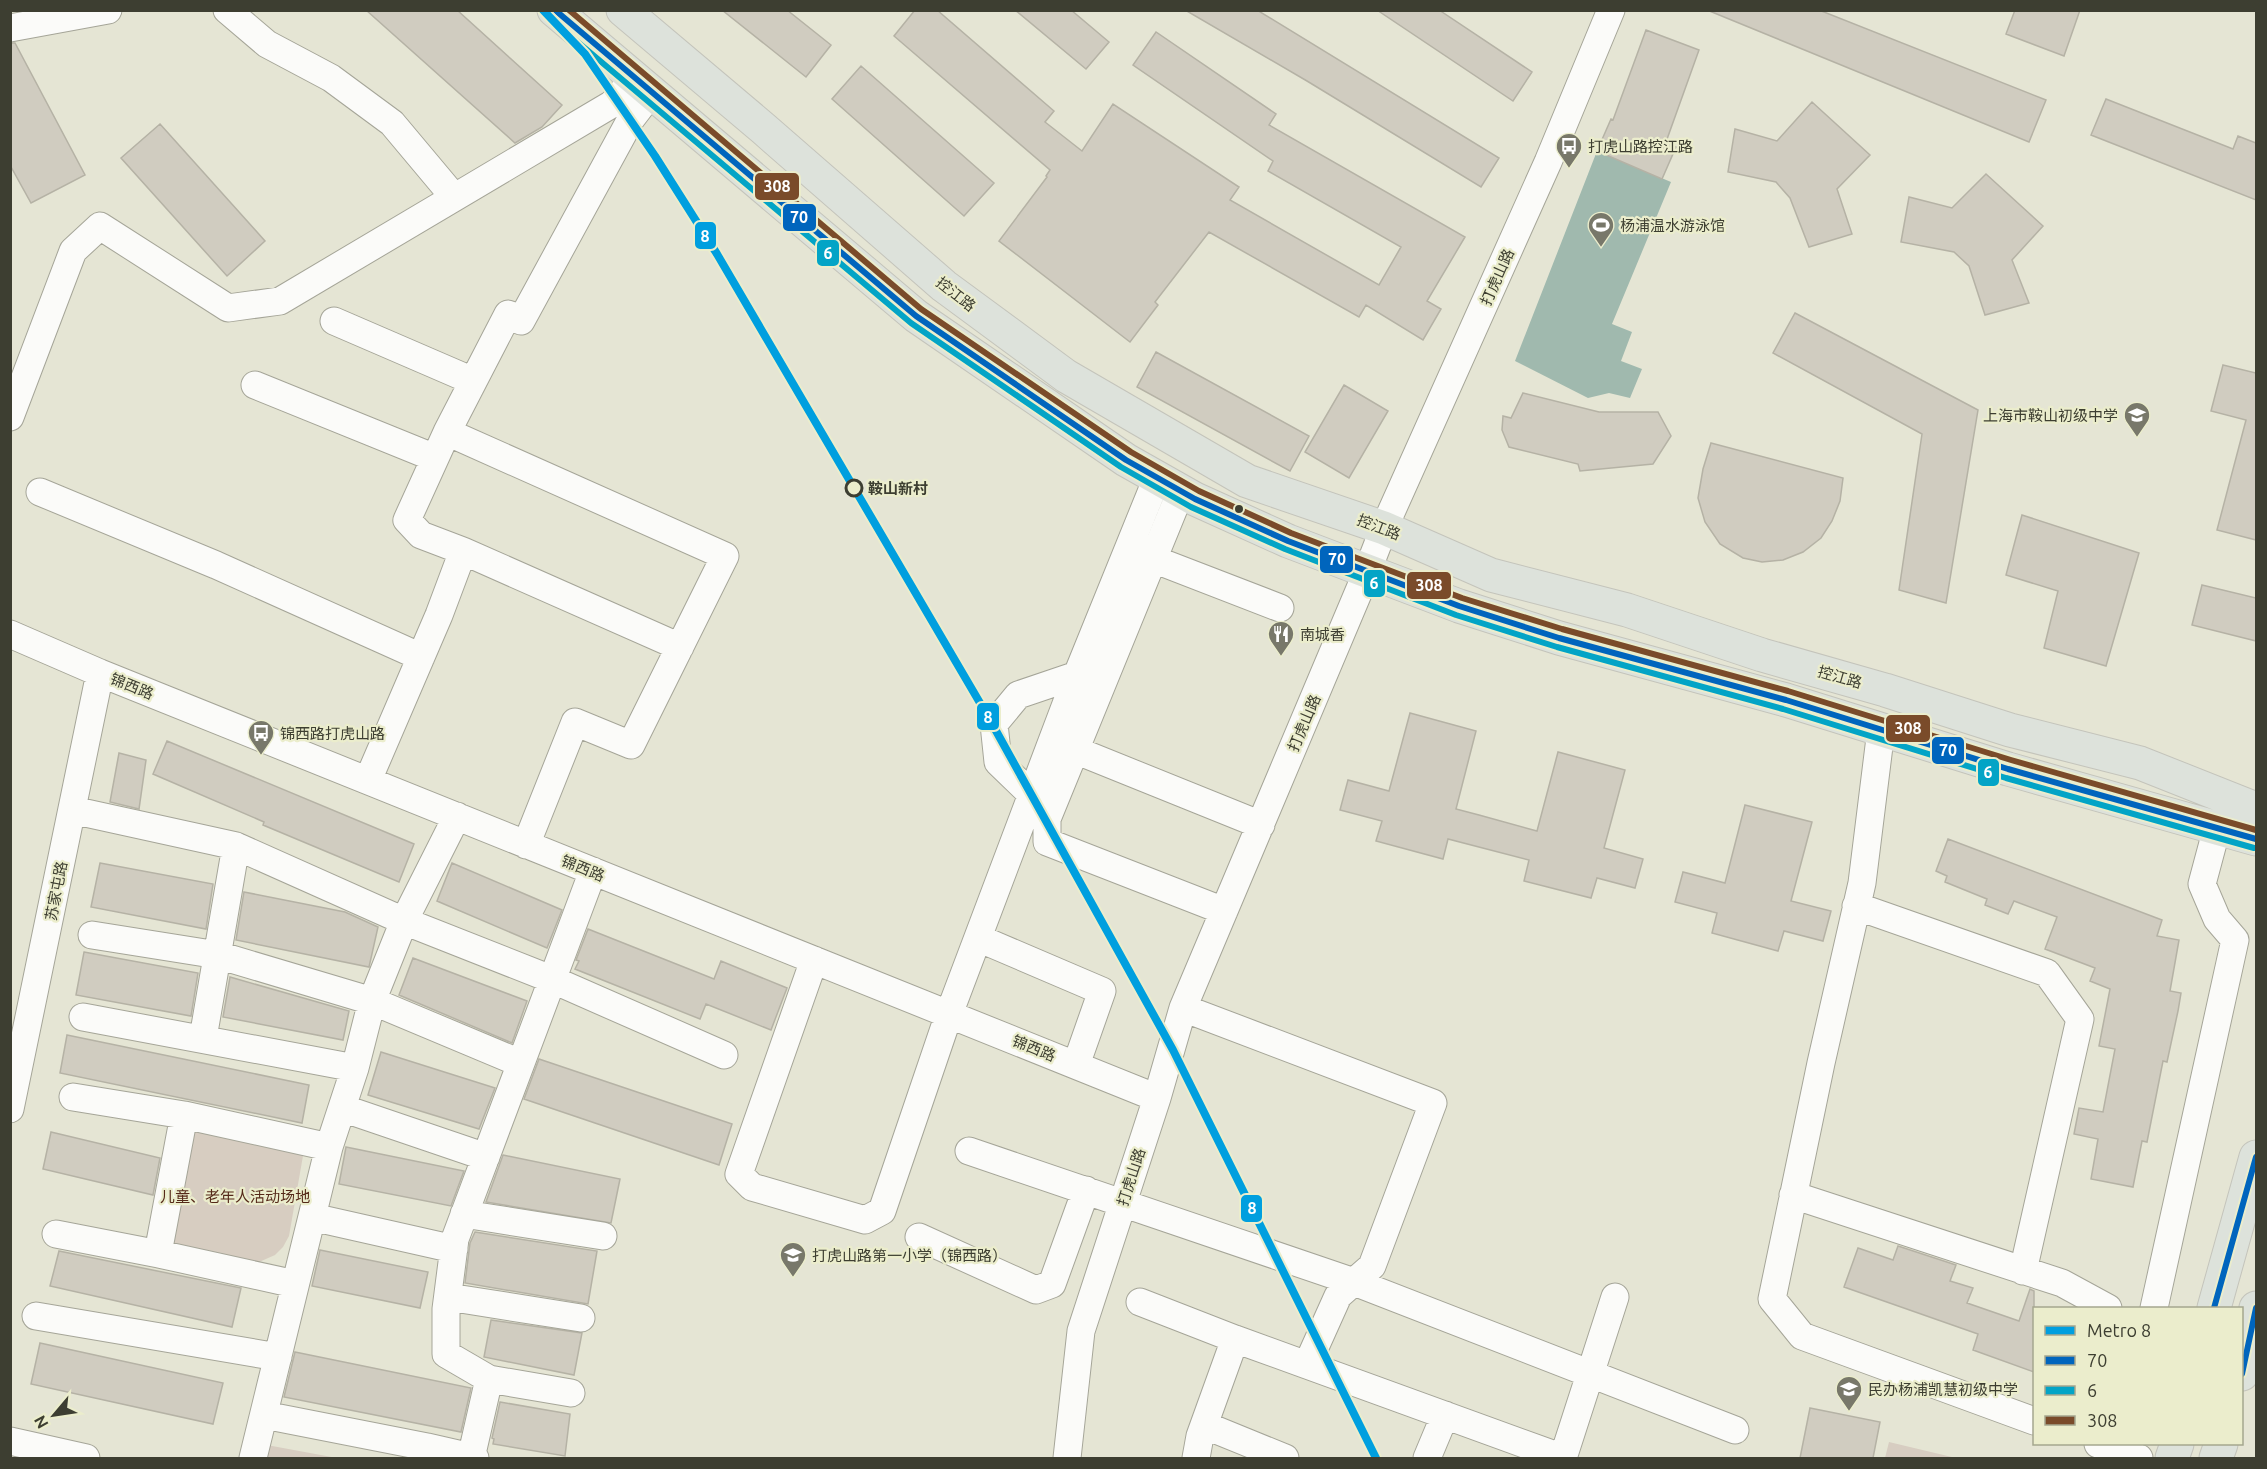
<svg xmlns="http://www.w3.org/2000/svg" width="2267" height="1469" font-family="Ubuntu,'Noto Sans SC',sans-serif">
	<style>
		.green { fill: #d7cdc1 }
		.water { fill: #a0b9ae }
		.building { fill: #d0ccc0; stroke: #b5b2a5; stroke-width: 1.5 }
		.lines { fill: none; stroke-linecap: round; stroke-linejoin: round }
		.minor-casing { stroke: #a5a598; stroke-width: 29 }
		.major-casing { stroke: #c4c4bb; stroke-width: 35 }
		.minor { stroke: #fbfbf9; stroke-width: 27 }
		.major { stroke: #dde2db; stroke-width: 33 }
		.bus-1-casing { stroke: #ebedcc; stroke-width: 10 }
		.bus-2-casing { stroke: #ebedcc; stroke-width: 10 }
		.bus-3-casing { stroke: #ebedcc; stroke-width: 10 }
		.bus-1 { stroke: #0065bd; stroke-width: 6 }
		.bus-2 { stroke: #03a4c6; stroke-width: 6 }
		.bus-3 { stroke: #7a4b2a; stroke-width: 6 }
		.metro-1-casing { stroke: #ebedcc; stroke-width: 12 }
		.metro-1 { stroke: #009fdf; stroke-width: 8 }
		.stop-dot { fill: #ebedcc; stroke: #3d3e31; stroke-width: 3 }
		.bus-dot { fill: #3d3e31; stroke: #ebedcc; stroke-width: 2 }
		.labels { text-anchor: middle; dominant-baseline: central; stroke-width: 4.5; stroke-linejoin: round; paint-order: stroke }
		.poi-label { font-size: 15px; fill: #3d3e31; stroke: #ebedcc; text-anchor: start }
		.street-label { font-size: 15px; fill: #3d3e31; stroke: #ebedcc }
		.stop-label { font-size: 15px; font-weight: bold; fill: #3d3e31; stroke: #ebedcc; text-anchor: start }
		.park-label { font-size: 15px; fill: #552919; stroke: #ebedcc }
		.line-badge { stroke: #ebedcc; stroke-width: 2 }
		.badge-label { font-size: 16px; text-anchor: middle; font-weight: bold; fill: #fff }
	</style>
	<rect width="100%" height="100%" fill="#e5e5d4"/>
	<!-- green -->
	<path class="green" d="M190,1125L304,1150L289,1236L283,1247L275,1255L250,1266L165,1243Z
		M1889,1442L1956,1458H1885Z
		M256,1443L337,1458H253Z"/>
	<!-- water -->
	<path class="water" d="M1597,151L1671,182L1612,324L1632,332L1621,361L1642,369L1630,398L1609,393L1588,398L1515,361Z"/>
	<!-- building -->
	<path class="building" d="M366,10H457L562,105L542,127L515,143Z
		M722,10H787L831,45L806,77Z
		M915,10H937L1054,111L1045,122L1082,151L1113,104L1239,187L1230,200L1379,285L1401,247L1268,171L1273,161L1133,65L1156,32L1276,114L1269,125L1465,237L1427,301L1441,309L1423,340L1366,305L1359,317L1209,232L1155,302L1158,305L1130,342L999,241L1047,177L1046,176L1050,170L894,36Z
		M1015,10H1071L1109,42L1086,69Z
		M1185,10H1257L1499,158L1481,187L1307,81Z
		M1377,10H1439L1532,72L1513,101Z
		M1707,10H1819L2046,100L2029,142Z
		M2015,10H2080L2064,56L2006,34Z
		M1646,30L1699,50L1666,142L1676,147L1662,179L1597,151L1611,119L1613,120Z
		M10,43H15L85,175L31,203L10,165Z
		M861,66L994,183L964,216L832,99Z
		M2106,99L2233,149L2238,136L2256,143V200L2091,135Z
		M1812,102L1870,155L1837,189L1852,234L1809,247L1790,198L1776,182L1728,172L1735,129L1777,141Z
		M160,124L265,241L227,276L121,158Z
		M1986,174L2043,226L2012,260L2029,303L1985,315L1969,266L1954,252L1901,242L1909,197L1952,208Z
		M1795,313L1978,410L1946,603L1899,590L1922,434L1773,353Z
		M1156,352L1309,436L1290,471L1137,387Z
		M2223,365L2256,373V540L2217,530L2246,420L2211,411Z
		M1344,385L1388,411L1349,478L1305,452Z
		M1523,393L1599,412H1658L1671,436L1653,464L1580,471L1578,464L1509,447L1502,430L1503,416L1511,418Z
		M1711,443L1843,478L1840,501L1832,521L1821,538L1803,552L1783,560L1762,562L1743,558L1720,544L1705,522L1698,498L1703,469Z
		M2022,515L2139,553L2106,666L2044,648L2058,591L2006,575Z
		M2202,585L2256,598V641L2192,625Z
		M1410,713L1476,731L1456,809L1479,815L1537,831L1558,752L1625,770L1604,848L1643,859L1635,888L1597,878L1591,898L1524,881L1529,860L1448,839L1443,859L1376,841L1382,821L1340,810L1348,780L1389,791Z
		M167,741L414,844L399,882L263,825L264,822L153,774Z
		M119,753L146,760L139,809L110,802Z
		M1745,805L1812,822L1791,901L1831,911L1823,941L1784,931L1778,951L1712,933L1717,913L1675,902L1683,872L1725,883Z
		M1948,839L2162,920L2157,936L2179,940L2170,991L2181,993L2178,1011L2167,1062L2163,1061L2147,1142L2142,1141L2133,1187L2091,1179L2098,1139L2074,1134L2079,1108L2103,1112L2115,1049L2099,1046L2110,989L2090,981L2095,968L2045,949L2057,917L2014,901L2008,914L1985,905L1987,899L1945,882L1947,876L1936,871Z
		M100,863L213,884L206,929L91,907Z
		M452,863L562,910L547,948L437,901Z
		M244,892L345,912L378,927L369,967L236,940Z
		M588,929L714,979L721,961L787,988L771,1030L706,1004L700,1019L575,969L579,961L576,960Z
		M84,952L198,973L191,1016L76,995Z
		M413,958L527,1001L512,1043L399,995Z
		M230,977L349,1011L343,1040L223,1017Z
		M67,1035L309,1085L302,1123L60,1073Z
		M381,1052L495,1088L479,1129L368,1095Z
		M539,1059L732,1124L719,1165L524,1099Z
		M51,1132L160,1158L153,1195L43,1169Z
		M346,1147L464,1171L451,1206L339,1184Z
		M503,1155L620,1179L611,1223L486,1202Z
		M475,1232L597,1251L588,1304L465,1283L470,1243Z
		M1898,1246L1956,1265L1950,1281L1973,1288L1967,1303L2019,1321L2030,1289L2034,1291V1372L1973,1350L1978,1334L1844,1287L1858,1248L1893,1260Z
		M320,1250L428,1272L420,1308L312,1286Z
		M59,1251L241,1288L232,1327L50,1286Z
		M491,1320L582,1333L574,1375L484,1357Z
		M40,1343L223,1383L213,1424L31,1384Z
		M295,1352L471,1388L461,1432L284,1397Z
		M500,1402L570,1414L565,1456L493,1444L494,1439L492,1438Z
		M1810,1408L1880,1422L1873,1458H1800Z"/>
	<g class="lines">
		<!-- minor casing -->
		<g class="minor-casing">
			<path id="minor" d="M227,10L267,44L331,78L392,123L454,197
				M10,28L108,10
				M334,321L473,381
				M255,385L435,458
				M10,417L73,251L100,226L228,308L280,301L612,104L634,78
				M447,432L725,556L631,745L575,722L526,845
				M1181,491L1047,819V842L1224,911
				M40,492L216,565L421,657
				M463,551L680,647
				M1153,559L1280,608
				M10,634L100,673L1157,1098
				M1881,730L1862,883L1821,1063L1772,1299L1802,1336L2034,1421
				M1075,750L1261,825
				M368,780L439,615L463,551L421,535L407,520L447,432L508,314L521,321L631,119L651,93
				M1032,795L998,762L994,724L1018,695L1077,675
				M72,810L236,846L404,921L551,979L724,1055
				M1856,906L2047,973L2080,1019L2023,1271
				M92,935L218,955L372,1001L520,1063
				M978,938L1102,991L1076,1065
				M814,960L739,1174L752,1187L865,1220L882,1211L949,1014L1077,675L1157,478
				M1183,1008L1433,1103L1372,1266L1338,1296L1307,1365
				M83,1017L355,1068
				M203,1038L236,846
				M73,1097L184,1115L329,1147
				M342,1108L486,1157
				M10,1109L100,673
				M969,1151L1354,1282L1735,1430
				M1793,1195L2062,1283L2108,1308
				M464,1214L603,1236
				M312,1217L454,1249
				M56,1234L159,1254L295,1284
				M919,1237L1036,1290L1052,1284L1086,1190
				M158,1253L184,1115
				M448,1297L581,1318
				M1140,1302L1235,1339L1563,1458
				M2154,1308L2235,940L2217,919L2202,884L2217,828
				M36,1316L278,1357
				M489,1379L571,1393
				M264,1415L427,1447L475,1458
				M1204,1425L1285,1458
				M10,1441L86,1458
				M2098,1444L2139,1458
				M253,1458L329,1147L355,1068L372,1001L404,921L457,816
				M471,1458L489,1379L446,1354V1309L455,1239L593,871
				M1067,1458L1081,1331L1157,1098L1183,1008L1367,572L1384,528L1548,162L1611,10
				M1196,1458L1200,1436L1235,1339
				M1427,1458L1445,1415
				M1563,1458L1615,1297"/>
		</g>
		<!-- major casing -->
		<g class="major-casing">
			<path id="major" d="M554,10L916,316L1126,460L1195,499L1288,541L1459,606L1559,638L1786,700L2008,769L2256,839
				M623,10L764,129L944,286L1066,376L1247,481L1384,528L1491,575L1627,610L1762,655L1885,690L2010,730L2140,763L2256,809
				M2214,1308L2256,1157
				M2242,1374L2256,1308
				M2172,1458L2177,1444
				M2216,1458L2221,1444"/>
		</g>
		<!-- minor -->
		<use href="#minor" class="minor"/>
		<!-- major -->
		<use href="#major" class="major"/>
		<!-- bus-1 casing -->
		<g class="bus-1-casing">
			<path id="bus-1" d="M555,10L916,316L1126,460L1195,499L1288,541L1459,606L1559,638L1786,700L2008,769L2256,839
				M2214,1308L2256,1157
				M2242,1374L2256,1308"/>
		</g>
		<!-- bus-2 casing -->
		<g class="bus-2-casing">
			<path id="bus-2" d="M548,17L911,323L1121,467L1191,507L1285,549L1456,615L1557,647L1783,709L2006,778L2254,848"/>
		</g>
		<!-- bus-3 casing -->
		<g class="bus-3-casing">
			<path id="bus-3" d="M569,10L921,309L1131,452L1199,491L1291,533L1462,598L1562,629L1788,691L2011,760L2256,830"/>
		</g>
		<!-- bus-1 -->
		<use href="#bus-1" class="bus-1"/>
		<!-- bus-2 -->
		<use href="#bus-2" class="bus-2"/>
		<!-- bus-3 -->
		<use href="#bus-3" class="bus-3"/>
		<!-- metro-1 casing -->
		<g class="metro-1-casing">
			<path id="metro-1" d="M543,10L585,54L655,156L717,254L990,720L1173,1050L1376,1458"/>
		</g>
		<!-- metro-1 -->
		<use href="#metro-1" class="metro-1"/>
	</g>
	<!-- icons -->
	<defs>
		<g id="bus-pin" transform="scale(1.35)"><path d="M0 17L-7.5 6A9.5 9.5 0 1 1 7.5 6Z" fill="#78786a" stroke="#ebedcc"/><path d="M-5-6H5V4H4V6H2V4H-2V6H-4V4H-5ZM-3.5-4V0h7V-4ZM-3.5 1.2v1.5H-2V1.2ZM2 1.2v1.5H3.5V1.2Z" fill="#fff"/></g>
		<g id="stadium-pin" transform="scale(1.35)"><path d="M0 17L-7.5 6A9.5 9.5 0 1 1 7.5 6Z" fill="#78786a" stroke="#ebedcc"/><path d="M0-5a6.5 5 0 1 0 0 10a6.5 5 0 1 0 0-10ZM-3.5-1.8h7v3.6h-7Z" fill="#fff"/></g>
		<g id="school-pin" transform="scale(1.35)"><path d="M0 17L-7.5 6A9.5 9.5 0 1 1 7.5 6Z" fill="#78786a" stroke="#ebedcc"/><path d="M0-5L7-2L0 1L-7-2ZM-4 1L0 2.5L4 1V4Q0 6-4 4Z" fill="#fff"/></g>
		<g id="restaurant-pin" transform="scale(1.35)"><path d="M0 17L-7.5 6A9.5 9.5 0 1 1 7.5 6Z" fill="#78786a" stroke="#ebedcc"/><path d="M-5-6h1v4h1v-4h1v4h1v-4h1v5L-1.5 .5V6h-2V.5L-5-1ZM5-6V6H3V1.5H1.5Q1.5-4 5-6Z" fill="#fff"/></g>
	</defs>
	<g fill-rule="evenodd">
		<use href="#bus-pin" x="1569" y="146"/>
		<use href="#stadium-pin" x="1601" y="225"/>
		<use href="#school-pin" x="2137" y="415"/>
		<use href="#restaurant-pin" x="1281" y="634"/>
		<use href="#bus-pin" x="261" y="733"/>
		<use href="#school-pin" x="793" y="1255"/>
		<use href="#school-pin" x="1849" y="1389"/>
	</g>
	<!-- markers -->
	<circle class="stop-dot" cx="854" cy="488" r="8"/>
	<circle class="bus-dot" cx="1239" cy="509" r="5"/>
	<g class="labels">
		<!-- poi labels -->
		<g class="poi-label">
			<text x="1588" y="146">打虎山路控江路</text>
			<text x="1620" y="225">杨浦温水游泳馆</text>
			<text x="2118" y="415" text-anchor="end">上海市鞍山初级中学</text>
			<text x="1300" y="634">南城香</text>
			<text x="280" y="733">锦西路打虎山路</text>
			<text x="812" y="1255">打虎山路第一小学（锦西路）</text>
			<text x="1868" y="1389">民办杨浦凯慧初级中学</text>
		</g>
		<!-- street labels -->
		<g class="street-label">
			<text transform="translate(1497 277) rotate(-66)">打虎山路</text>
			<text transform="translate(956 294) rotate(38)">控江路</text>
			<text transform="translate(1379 527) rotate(21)">控江路</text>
			<text transform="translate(1840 677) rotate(16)">控江路</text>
			<text transform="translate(132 686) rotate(22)">锦西路</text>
			<text transform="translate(1304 723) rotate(-67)">打虎山路</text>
			<text transform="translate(583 868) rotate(22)">锦西路</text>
			<text transform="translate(56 891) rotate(-79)">苏家屯路</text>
			<text transform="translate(1034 1048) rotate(22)">锦西路</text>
			<text transform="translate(1131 1177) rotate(-72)">打虎山路</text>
		</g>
		<!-- stop labels -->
		<g class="stop-label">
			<text x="868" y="488">鞍山新村</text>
		</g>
		<!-- park labels -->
		<g class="park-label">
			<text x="235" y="1196">儿童、老年人活动场地</text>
		</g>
	</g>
	<g class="line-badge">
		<rect x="754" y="172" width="46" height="29" rx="6" fill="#7a4b2a"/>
		<rect x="782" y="203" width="35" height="29" rx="6" fill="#0065bd"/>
		<rect x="694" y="221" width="23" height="29" rx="6" fill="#009fdf"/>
		<rect x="816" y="239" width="24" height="28" rx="6" fill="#03a4c6"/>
		<rect x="1319" y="545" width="35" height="29" rx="6" fill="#0065bd"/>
		<rect x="1363" y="569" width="23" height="29" rx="6" fill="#03a4c6"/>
		<rect x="1406" y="571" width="46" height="29" rx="6" fill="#7a4b2a"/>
		<rect x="976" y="702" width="24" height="29" rx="6" fill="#009fdf"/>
		<rect x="1885" y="714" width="46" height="29" rx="6" fill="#7a4b2a"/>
		<rect x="1931" y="736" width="34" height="29" rx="6" fill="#0065bd"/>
		<rect x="1977" y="758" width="23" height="29" rx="6" fill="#03a4c6"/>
		<rect x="1240" y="1194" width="23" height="29" rx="6" fill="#009fdf"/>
	</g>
	<g class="badge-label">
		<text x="777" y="192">308</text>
		<text x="799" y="223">70</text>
		<text x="705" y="242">8</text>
		<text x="828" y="259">6</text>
		<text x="1337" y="565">70</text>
		<text x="1374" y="589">6</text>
		<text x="1429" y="591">308</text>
		<text x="988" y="723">8</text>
		<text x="1908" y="734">308</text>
		<text x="1948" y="756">70</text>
		<text x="1988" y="778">6</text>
		<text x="1252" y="1214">8</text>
	</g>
	<!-- border -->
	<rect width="2267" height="1469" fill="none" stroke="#3d3e31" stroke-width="24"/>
	<!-- legend -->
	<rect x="2033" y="1307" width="210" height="138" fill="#ebedcc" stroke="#a5a78e" stroke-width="1.5"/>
	<rect x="2045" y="1326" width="30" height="9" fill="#009fdf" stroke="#a5a78e" stroke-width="1.5"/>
	<text x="2087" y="1337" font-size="18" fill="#3d3e31">Metro 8</text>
	<rect x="2045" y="1356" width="30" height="9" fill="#0065bd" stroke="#a5a78e" stroke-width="1.5"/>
	<text x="2087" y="1367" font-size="18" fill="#3d3e31">70</text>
	<rect x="2045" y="1386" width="30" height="9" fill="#03a4c6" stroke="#a5a78e" stroke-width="1.5"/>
	<text x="2087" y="1397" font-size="18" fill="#3d3e31">6</text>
	<rect x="2045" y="1416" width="30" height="9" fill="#7a4b2a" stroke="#a5a78e" stroke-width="1.5"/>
	<text x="2087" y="1427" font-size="18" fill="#3d3e31">308</text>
	<!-- north arrow -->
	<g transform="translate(54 1415) rotate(241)" stroke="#ebedcc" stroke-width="4.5" paint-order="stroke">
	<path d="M0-4.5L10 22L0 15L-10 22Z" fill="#3d3e31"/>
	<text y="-9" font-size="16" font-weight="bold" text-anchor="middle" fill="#3d3e31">N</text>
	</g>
</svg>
